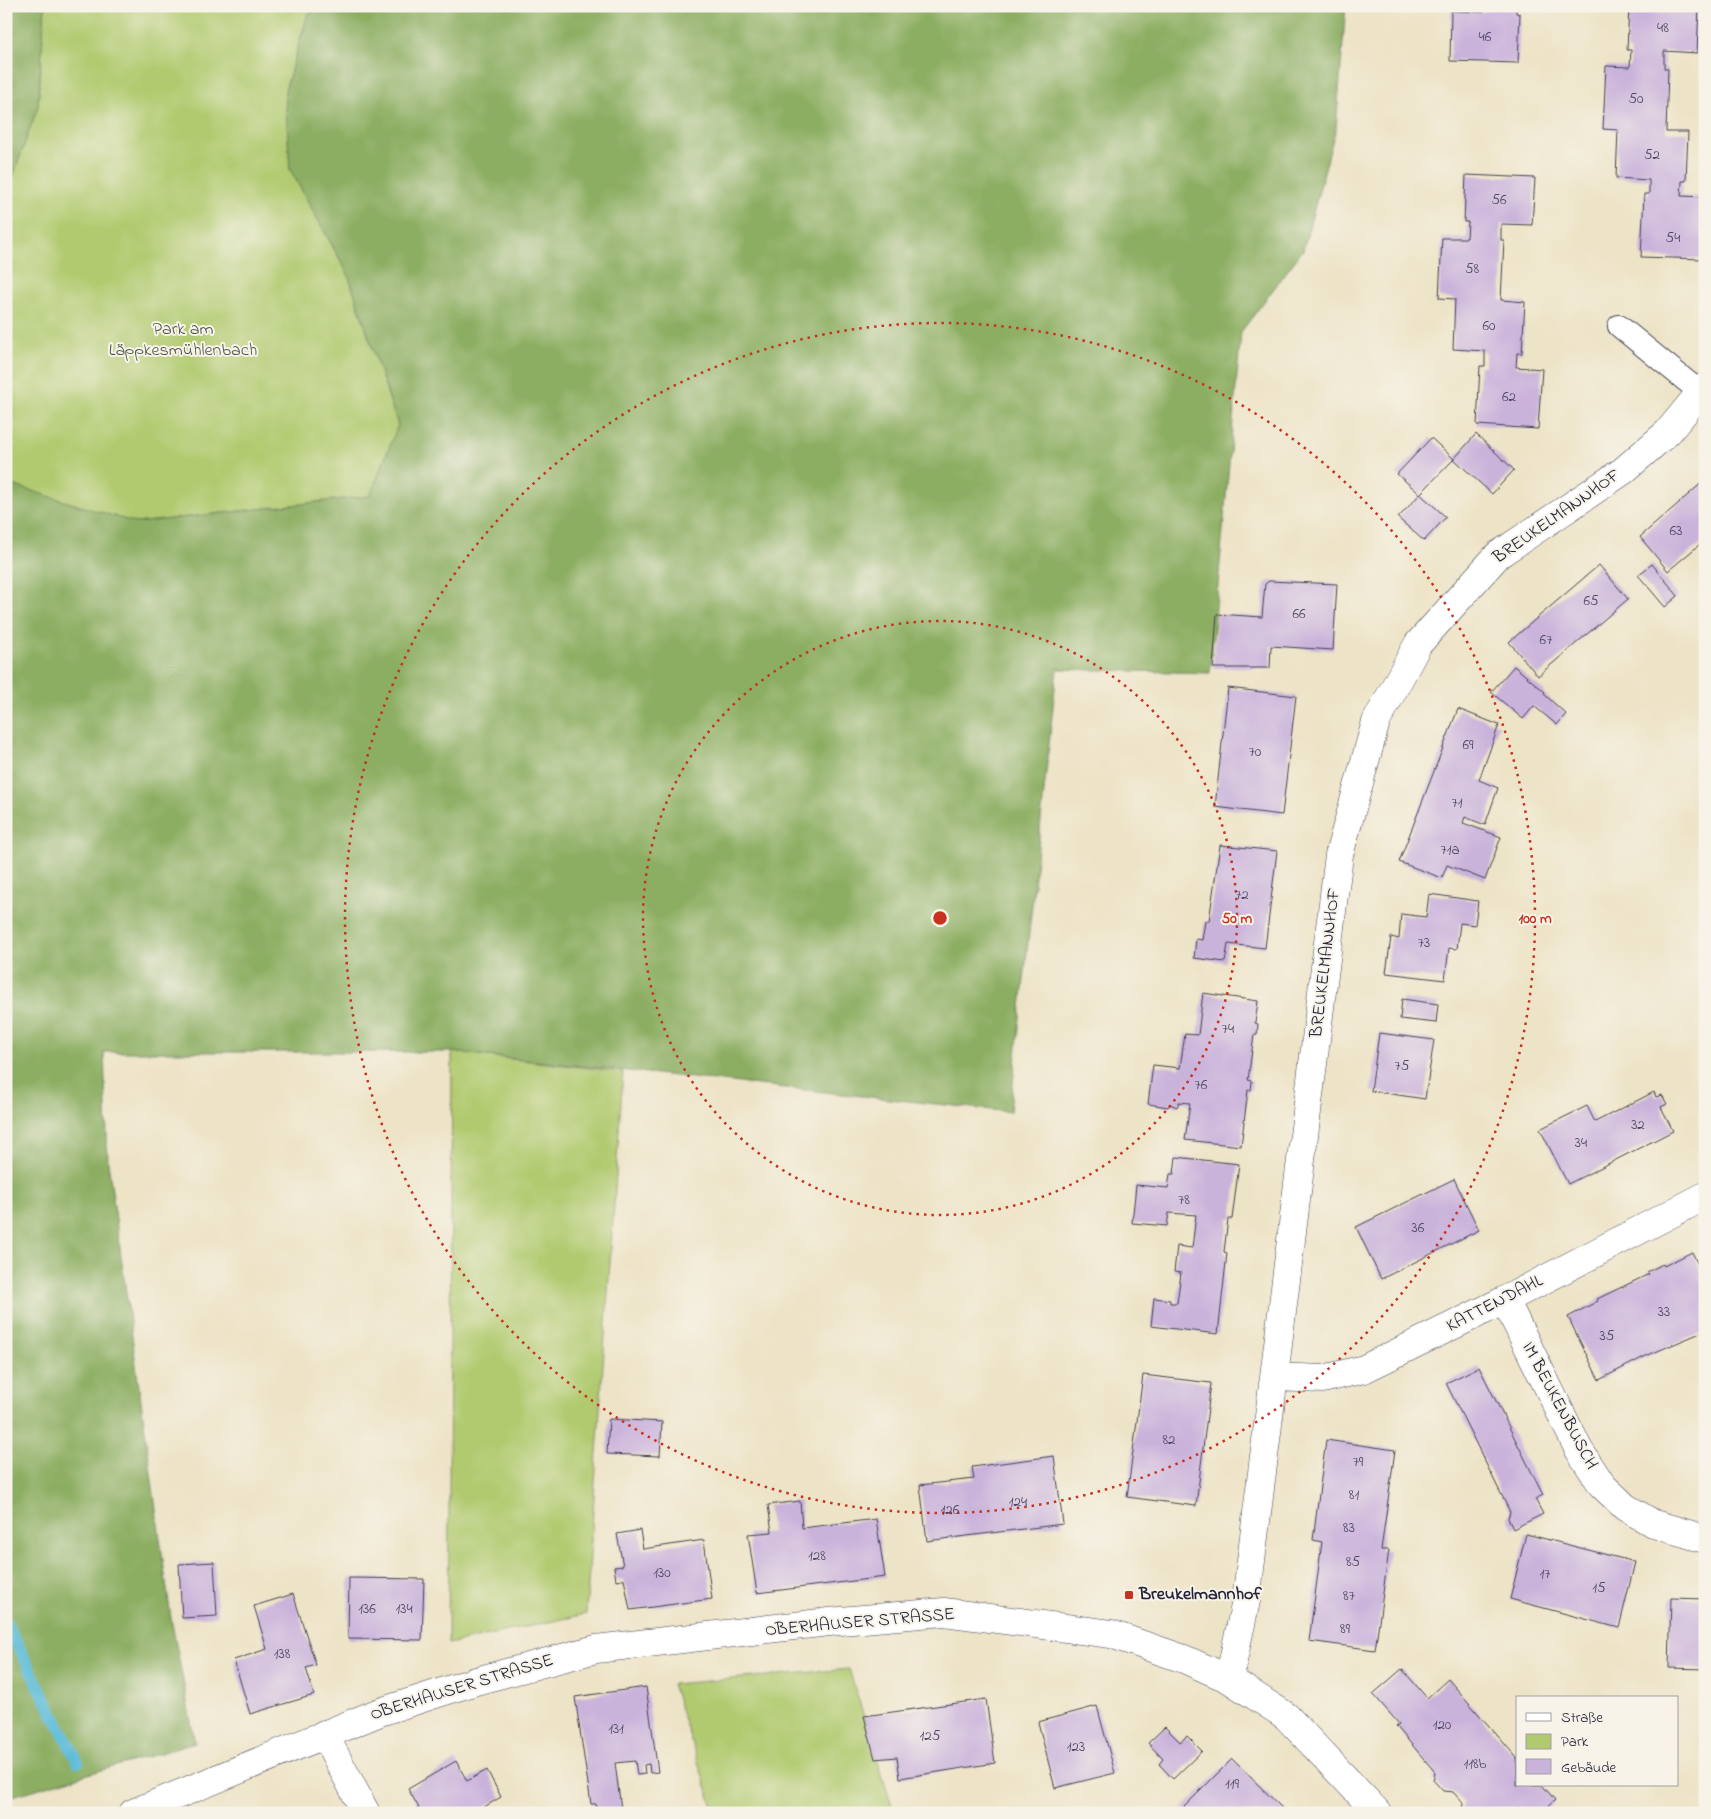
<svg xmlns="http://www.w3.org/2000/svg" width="1711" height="1819" font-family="'Indie Flower',sans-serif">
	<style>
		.green { fill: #b1ca6f; stroke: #6a7655 }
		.forest { fill: #8cae62; stroke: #57684e }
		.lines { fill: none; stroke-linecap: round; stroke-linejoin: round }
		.stream { stroke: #5abbd8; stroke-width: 12 }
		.building { fill: #cab3db }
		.service-casing { stroke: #403f50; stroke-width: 24 }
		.minor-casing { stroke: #403f50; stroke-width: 29 }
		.tertiary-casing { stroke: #403f50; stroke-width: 29 }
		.service { stroke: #fff; stroke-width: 22 }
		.minor { stroke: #fff; stroke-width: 28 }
		.tertiary { stroke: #fff; stroke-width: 28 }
		.ring { fill: none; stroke: #c8321e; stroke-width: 2.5; stroke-dasharray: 2.5 5 }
		.poi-dot { fill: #c8321e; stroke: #f7f3e8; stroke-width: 2 }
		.labels { text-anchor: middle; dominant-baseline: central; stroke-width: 4; stroke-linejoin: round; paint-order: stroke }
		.number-label { font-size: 15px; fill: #4c4663 }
		.park-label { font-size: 18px; fill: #4d544b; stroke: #f7f3e8 }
		.street-label { font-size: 18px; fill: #22223b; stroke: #f7f3e8 }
		.poi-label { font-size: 18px; font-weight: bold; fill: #22223b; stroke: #f7f3e8; text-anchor: start }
		.centre { fill: #c8321e; stroke: #f7f3e8; stroke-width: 2.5 }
		.ring-label { font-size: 15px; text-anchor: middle; font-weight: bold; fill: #c8321e; stroke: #f7f3e8; stroke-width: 4; stroke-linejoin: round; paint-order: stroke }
	</style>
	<rect width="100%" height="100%" fill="#f7f3e8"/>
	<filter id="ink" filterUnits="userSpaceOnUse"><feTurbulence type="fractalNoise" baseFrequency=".02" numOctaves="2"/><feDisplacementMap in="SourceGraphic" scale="10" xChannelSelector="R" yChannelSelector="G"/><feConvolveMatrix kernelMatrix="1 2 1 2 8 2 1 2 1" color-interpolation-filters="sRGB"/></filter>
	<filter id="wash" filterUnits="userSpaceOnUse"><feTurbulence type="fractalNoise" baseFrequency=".0096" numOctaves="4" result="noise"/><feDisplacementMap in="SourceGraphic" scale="20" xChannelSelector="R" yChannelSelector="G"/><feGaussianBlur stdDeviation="1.12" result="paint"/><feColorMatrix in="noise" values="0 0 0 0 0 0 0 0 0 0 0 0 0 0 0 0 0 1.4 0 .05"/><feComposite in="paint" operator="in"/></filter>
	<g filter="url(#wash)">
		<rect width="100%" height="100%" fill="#ede3c6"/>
		<!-- green -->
		<path class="green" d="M45,6H329L308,14L285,90L290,169L348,274L398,426L370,496L136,523L9,484L6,479V196L38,106Z
			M452,1052L623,1072L586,1614L448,1644Z
			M849,1669L894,1813H715L672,1684Z"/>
		<!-- forest -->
		<path class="forest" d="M6,6H45L38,106L6,196Z
			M329,6H1346L1336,128L1303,250L1241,332L1210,673L1057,669L1010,1112L452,1052H104L108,1162L171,1618L195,1743L6,1798V479L9,484L136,523L370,496L398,425L348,274L290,169L285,91L308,14Z"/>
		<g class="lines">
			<!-- stream -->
			<path class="stream" d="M6,1623L78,1762"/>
		</g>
		<g id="blocks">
			<!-- building -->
			<path class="building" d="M1484,6H1516V13L1520,14L1518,63L1450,61L1451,11L1484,12Z
				M1629,6H1699L1697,53L1664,51V68L1668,69L1666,132H1688L1686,181H1682L1681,196L1705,197L1703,259L1641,257L1644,194H1649V180L1616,178L1618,130L1603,129L1606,66L1630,67L1631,50H1627Z
				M1466,175L1535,178L1532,225L1501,224V240H1504L1501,300L1525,302L1522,353H1517L1516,367L1542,369L1538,429L1477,425L1480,366H1485V351L1453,349L1455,299L1439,298L1442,238H1467L1468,222H1464Z
				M1476,434L1514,470L1492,494L1454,459Z
				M1431,438L1454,459L1420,494L1397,474Z
				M1705,480V540L1668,571L1640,537Z
				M1420,494L1446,517L1424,541L1398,518Z
				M1652,564L1678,596L1665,607L1638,575Z
				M1599,565L1628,599L1538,676L1509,642Z
				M1269,581L1337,584L1333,650L1271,646L1270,668H1213L1217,614L1262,617L1265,584Z
				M1514,666L1545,692L1544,694L1566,714L1557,725L1534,706L1523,719L1491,692Z
				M1228,688L1296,696L1282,815L1215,807Z
				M1458,709L1499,725L1479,780L1498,788L1485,825L1465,817L1463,823L1501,837L1485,880L1447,865L1442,878L1399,862Z
				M1220,845L1277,851L1265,948L1228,944L1225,962L1194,958L1196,939L1202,940L1205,921H1209Z
				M1429,894L1478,901L1475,925L1460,923L1457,949L1449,948L1445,980L1386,973L1391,937L1399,939L1401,914L1426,917Z
				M1203,993L1258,1001L1255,1023L1258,1024L1257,1035H1254L1248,1080L1252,1081L1251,1090H1248L1241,1146L1185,1140L1190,1103L1179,1102L1177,1107L1170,1104L1168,1107L1148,1104L1153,1065L1180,1068L1185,1034L1198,1035Z
				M1402,999L1438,1004L1436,1023L1400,1019Z
				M1379,1033L1434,1040L1425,1099L1371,1091Z
				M1654,1092L1656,1097L1662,1095L1667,1104L1661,1107L1673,1131L1568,1184L1540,1129L1587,1106L1595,1122Z
				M1176,1157L1239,1164L1232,1219H1228L1224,1252L1227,1253L1218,1334L1151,1326L1154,1298L1170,1300V1303H1177L1181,1273L1174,1272L1177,1246L1192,1248L1196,1215L1169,1213L1167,1226L1132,1223L1136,1185L1168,1188L1170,1174H1174Z
				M1454,1179L1479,1230L1381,1279L1356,1227Z
				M1692,1252L1704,1277L1700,1278L1705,1288V1331L1646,1356L1599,1380L1568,1317L1598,1301L1597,1299L1649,1274L1647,1272L1663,1264L1664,1266Z
				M1479,1367L1543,1495L1535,1499L1543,1514L1513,1529L1508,1518L1510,1512L1446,1383Z
				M1143,1375L1211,1383L1196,1506L1127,1497Z
				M609,1419L662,1422L660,1456L607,1454Z
				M1326,1440L1395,1450L1381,1550H1389L1375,1650L1309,1641L1322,1542L1313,1540Z
				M1054,1456L1063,1524L927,1541L920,1485L974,1479L972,1467Z
				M800,1501L802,1528L876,1519L885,1577L757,1593L748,1534L772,1532L768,1505Z
				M640,1530L643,1549L704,1540L712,1599L630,1610L624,1579L616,1580L614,1567L623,1566L617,1534Z
				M1526,1534L1635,1562L1619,1628L1510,1599Z
				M214,1562L217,1616L182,1618L179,1564Z
				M349,1578L424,1579L422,1640L348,1639Z
				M293,1594L316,1665L306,1668L314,1695L250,1714L234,1660L267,1649L254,1606Z
				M1671,1598L1705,1599V1669L1669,1668Z
				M1402,1669L1427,1698L1448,1679L1517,1758V1785H1542L1555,1800L1541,1813H1523L1518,1808L1513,1813H1462L1463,1803L1453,1792L1443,1791L1433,1780L1435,1772L1396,1726L1399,1724L1373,1694Z
				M646,1687L658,1772L650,1773L649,1764L644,1765L645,1774L637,1775L635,1761L615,1763L621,1809L597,1812L596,1804H591L575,1697Z
				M986,1699L995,1763L900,1778L897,1757L875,1759L864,1716Z
				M1097,1706L1115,1773L1055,1788L1038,1722Z
				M1165,1727L1180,1742L1187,1736L1202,1751L1173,1779L1159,1764L1163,1759L1148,1743Z
				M1232,1759L1287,1813H1186L1182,1809Z
				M456,1761L467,1781L487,1770L501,1797L474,1813H410L419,1808L408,1789Z"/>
		</g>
	</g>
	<g filter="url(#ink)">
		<use href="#blocks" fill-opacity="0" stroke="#403f50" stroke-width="1"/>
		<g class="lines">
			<!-- service casing -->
			<g class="service-casing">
				<path id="service" d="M1619,326L1701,393"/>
			</g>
			<!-- minor casing -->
			<g class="minor-casing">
				<path id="minor" d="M1505,1300L1579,1450L1602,1485L1625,1507L1654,1524L1705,1539
					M1275,1377L1323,1379L1364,1369L1505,1300L1705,1196
					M1229,1679L1246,1601L1339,855L1376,722L1418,644L1498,555L1623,471L1668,432L1705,387
					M324,1734L366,1813"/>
			</g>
			<!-- tertiary casing -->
			<g class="tertiary-casing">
				<path id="tertiary" d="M133,1813L380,1712L476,1681L596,1649L829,1622L944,1612L1111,1634L1184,1659L1229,1679L1286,1716L1378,1813"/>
			</g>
			<!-- service -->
			<use href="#service" class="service"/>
			<!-- minor -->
			<use href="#minor" class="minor"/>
			<!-- tertiary -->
			<use href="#tertiary" class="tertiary"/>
		</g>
	</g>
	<!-- distance rings -->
	<g class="ring">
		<circle cx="940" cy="918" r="297"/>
		<circle cx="940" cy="918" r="595"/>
	</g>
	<!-- markers -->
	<rect class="poi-dot" x="1124" y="1590" width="10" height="10" rx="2.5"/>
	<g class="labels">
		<!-- number labels -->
		<g class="number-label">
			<text x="1663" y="28">48</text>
			<text x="1485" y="37">46</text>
			<text x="1636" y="99">50</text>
			<text x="1652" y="155">52</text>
			<text x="1499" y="200">56</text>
			<text x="1673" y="238">54</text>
			<text x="1472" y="269">58</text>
			<text x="1489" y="326">60</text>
			<text x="1509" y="397">62</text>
			<text x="1676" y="531">63</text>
			<text x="1591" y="601">65</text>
			<text x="1299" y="614">66</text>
			<text x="1546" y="640">67</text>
			<text x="1468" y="745">69</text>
			<text x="1255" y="752">70</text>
			<text x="1457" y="803">71</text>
			<text x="1450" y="850">71a</text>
			<text x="1242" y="895">72</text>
			<text x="1424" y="943">73</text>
			<text x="1228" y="1029">74</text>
			<text x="1402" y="1066">75</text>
			<text x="1201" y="1085">76</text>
			<text x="1638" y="1125">32</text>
			<text x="1581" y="1143">34</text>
			<text x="1184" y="1200">78</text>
			<text x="1418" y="1228">36</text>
			<text x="1664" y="1312">33</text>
			<text x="1607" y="1336">35</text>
			<text x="1169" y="1440">82</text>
			<text x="1358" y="1462">79</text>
			<text x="1354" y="1495">81</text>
			<text x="1018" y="1502">124</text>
			<text x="950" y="1510">126</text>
			<text x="1349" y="1528">83</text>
			<text x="817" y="1556">128</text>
			<text x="1353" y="1562">85</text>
			<text x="662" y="1573">130</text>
			<text x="1545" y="1574">17</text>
			<text x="1599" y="1588">15</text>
			<text x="1349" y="1596">87</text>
			<text x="367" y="1609">136</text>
			<text x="404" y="1609">134</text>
			<text x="1345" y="1629">89</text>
			<text x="282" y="1654">138</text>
			<text x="1442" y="1725">120</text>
			<text x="616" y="1729">131</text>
			<text x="930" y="1736">125</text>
			<text x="1076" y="1747">123</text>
			<text x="1475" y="1764">118b</text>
			<text x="1232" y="1784">119</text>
		</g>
		<!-- park labels -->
		<g class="park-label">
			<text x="183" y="330">Park am<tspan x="183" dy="21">Läppkesmühlenbach</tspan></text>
		</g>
		<!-- street labels -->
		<g class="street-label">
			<text transform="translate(1557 517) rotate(-35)">BREUKELMANNHOF</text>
			<text transform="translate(1326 963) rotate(-83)">BREUKELMANNHOF</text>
			<text transform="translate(1495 1304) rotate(-27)">KATTENDAHL</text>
			<text transform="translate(1559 1406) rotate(62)">IM BEUKENBUSCH</text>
			<text transform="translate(860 1623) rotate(-5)">OBERHAUSER STRASSE</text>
			<text transform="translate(462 1688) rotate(-17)">OBERHAUSER STRASSE</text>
		</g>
		<!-- poi labels -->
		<g class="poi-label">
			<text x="1139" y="1595">Breukelmannhof</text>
		</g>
	</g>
	<circle cx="940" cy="918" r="8" class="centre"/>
	<g class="ring-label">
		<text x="1237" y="923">50 m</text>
		<text x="1535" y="923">100 m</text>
	</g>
	<!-- margin -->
	<rect width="1711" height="1819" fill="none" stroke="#f7f3e8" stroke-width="25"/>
	<!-- legend -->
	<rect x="1516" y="1696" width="162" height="90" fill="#f7f3e8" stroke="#a29fa3"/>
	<rect x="1526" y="1713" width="25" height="8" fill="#ffffff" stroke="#a29fa3"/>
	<text x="1561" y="1722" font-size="15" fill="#22223b">Straße</text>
	<rect x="1526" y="1734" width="25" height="15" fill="#b1ca6f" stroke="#a29fa3"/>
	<text x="1561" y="1746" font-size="15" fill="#22223b">Park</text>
	<rect x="1526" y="1759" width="25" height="15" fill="#cab3db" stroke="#a29fa3"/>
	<text x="1561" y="1772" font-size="15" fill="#22223b">Gebäude</text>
</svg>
